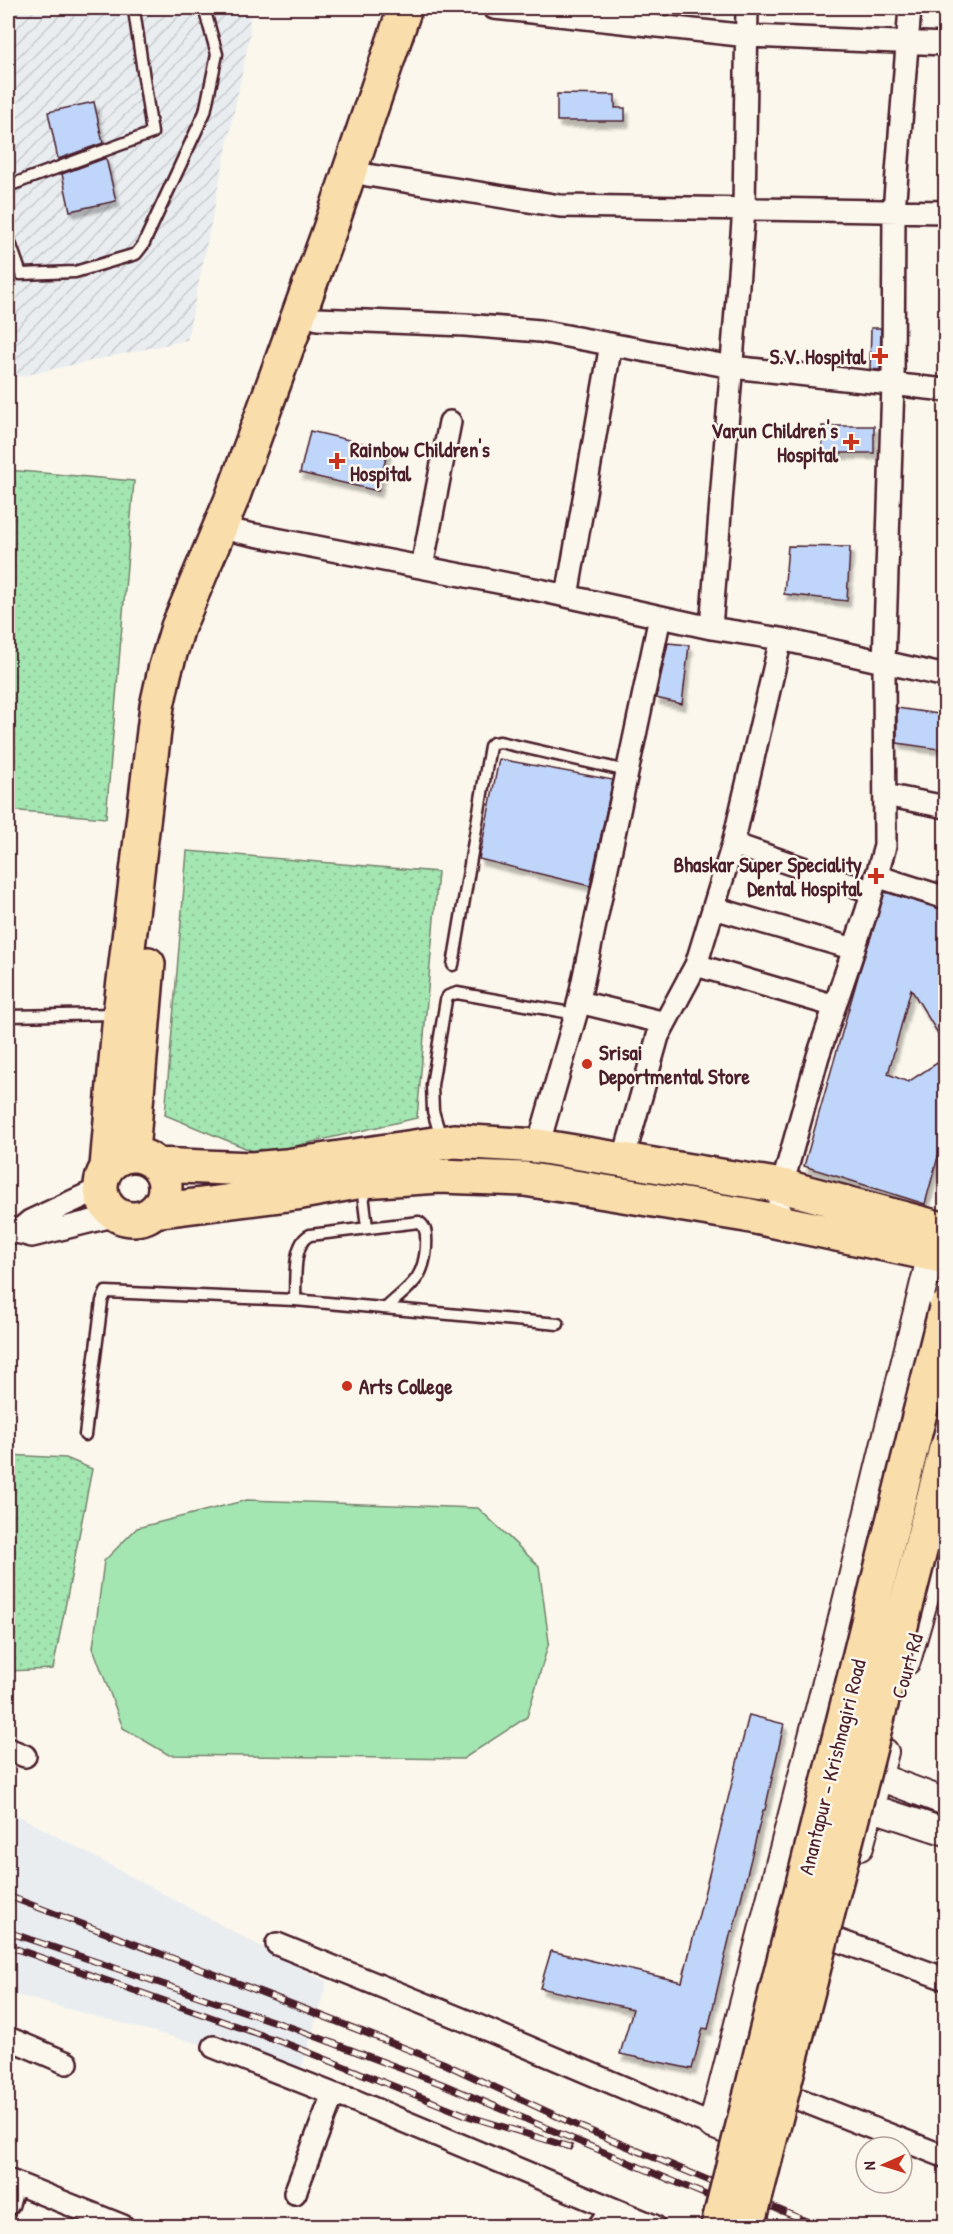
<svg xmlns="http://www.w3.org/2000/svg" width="953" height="2234" font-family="'Patrick Hand',sans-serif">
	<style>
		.built { fill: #e9edf0 }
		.industrial { fill: url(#industrial-furrows) }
		.park { fill: url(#park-dots); stroke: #76826e; stroke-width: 1.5 }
		.pitch { fill: #a3e6b1; stroke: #76826e; stroke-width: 1.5 }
		.building { fill: #c0d5fa; stroke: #4a1f2b; stroke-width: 1.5; filter: url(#shadow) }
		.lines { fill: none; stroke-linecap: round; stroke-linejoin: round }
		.service-casing { stroke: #4a1f2b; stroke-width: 15 }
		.minor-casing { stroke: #4a1f2b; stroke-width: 26 }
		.tertiary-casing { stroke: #4a1f2b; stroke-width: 30 }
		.trunk-casing { stroke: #4a1f2b; stroke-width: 38 }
		.service { stroke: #fbf7ec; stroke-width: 10 }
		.minor { stroke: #fbf7ec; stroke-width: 21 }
		.tertiary { stroke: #fbf7ec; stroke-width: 26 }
		.trunk { stroke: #f9deab; stroke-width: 33 }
		.rail-casing { stroke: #4a1f2b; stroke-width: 7 }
		.rail { stroke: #fbf7ec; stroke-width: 4.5; stroke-dasharray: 14; stroke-linecap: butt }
		.trunk-bridge-casing { stroke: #4a1f2b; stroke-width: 38; stroke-linecap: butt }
		.trunk-bridge { stroke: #f9deab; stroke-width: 33 }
		.poi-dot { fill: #c8321e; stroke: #fbf7ec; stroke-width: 2 }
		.labels { text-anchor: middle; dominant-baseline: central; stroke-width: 5; stroke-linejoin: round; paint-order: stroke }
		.poi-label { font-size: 21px; font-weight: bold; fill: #4a1f2b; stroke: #fbf7ec; text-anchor: end }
		.street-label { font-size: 21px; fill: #4a1f2b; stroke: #fbf7ec }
	</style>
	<defs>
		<pattern id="industrial-furrows" width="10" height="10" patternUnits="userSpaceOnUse" patternTransform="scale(1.5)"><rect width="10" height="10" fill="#e9edf0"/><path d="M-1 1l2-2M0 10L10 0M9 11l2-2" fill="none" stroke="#c9cbce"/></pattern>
		<pattern id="park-dots" width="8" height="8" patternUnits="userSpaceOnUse" patternTransform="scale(1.5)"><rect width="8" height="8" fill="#a3e6b1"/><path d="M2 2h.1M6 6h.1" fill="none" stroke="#8ec598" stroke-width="1.8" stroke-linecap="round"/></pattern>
		<filter id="shadow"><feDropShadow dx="3.5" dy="6" stdDeviation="1.5" flood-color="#0004"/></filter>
	</defs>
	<rect width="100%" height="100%" fill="#fbf7ec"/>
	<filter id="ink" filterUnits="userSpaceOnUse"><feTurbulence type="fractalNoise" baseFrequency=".0167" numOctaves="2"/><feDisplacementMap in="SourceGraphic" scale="12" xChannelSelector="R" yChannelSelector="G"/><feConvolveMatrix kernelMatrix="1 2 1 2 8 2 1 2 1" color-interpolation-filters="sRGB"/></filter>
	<g filter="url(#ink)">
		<!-- built -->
		<path class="built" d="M8,1810L327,1982L301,2071L8,1993Z"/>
		<!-- industrial -->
		<path class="industrial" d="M24,8H249L250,34L187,340L8,379V16Z"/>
		<!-- park -->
		<path class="park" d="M8,470L134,481L106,818L8,810Z
			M187,851L438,872L417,1118L260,1154L165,1115Z
			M8,1455L66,1458L92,1469L53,1669L8,1671Z"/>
		<!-- pitch -->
		<path class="pitch" d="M247,1500L478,1508L539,1566L549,1642L527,1717L463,1759L169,1755L123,1728L93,1648L104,1561L137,1528Z"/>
		<!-- building -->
		<path class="building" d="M557,94L615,95V108H625V121H557Z
			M94,102L103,143L58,159L48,112Z
			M106,158L116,201L70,211L62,174Z
			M871,328H881L880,370L870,369Z
			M822,426H874V453H822Z
			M310,431L388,449L378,491L300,473Z
			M788,546L850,547L847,601L784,594Z
			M668,643L689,645L682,704L656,698Z
			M897,708L945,715V750L897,743Z
			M499,759L613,780L590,886L479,859Z
			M885,892L945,910V1045L911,989L888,1074L908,1082L945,1058V1140L942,1142L925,1204L804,1166L859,973Z
			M749,1715L784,1724L765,1810H763L733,1931H731L708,2029L703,2028L692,2069L620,2054L633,2009L540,1988L551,1951L682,1982Z"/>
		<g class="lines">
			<!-- service casing -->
			<g class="service-casing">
				<path id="service" d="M8,186L152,133L134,10L139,8
					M8,237L21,274L75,272L136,254L143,245L205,112L217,54L204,8
					M453,965L490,746L493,743L500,742L627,771
					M8,1016L115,1014
					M441,1138L433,1111L432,1085L446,1000L448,996L457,993L576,1014
					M362,1186L367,1227
					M295,1300C296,1282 292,1243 310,1235L419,1222C428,1229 426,1237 426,1248C423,1282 409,1286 386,1308
					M85,1435L102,1301L106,1292L295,1300L558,1324"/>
			</g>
			<!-- minor casing -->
			<g class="minor-casing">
				<path id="minor" d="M494,8L748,36L946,44
					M367,175L560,206L946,212
					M317,319L465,325L540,331L732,367L946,390
					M220,527L239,532L539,590L711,628L781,639L946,676
					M422,567L450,422
					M567,596L611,344
					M711,628L744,209L747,8
					M885,795L946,807
					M733,844L872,892
					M876,876L946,898
					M714,908L854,949
					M696,965L835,1006
					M579,1002L665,1023
					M538,1146L576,1014L660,617
					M623,1161L658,1036L696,965L733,844L781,639
					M776,1222L782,1186L818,1056L867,910L885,846L884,664L893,384L894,211L910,8
					M17,1232L30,1221L101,1188
					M8,1234L17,1232L32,1236L117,1215
					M8,1749L25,1756
					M834,1939L946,1979
					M277,1944L469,2022L712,2125
					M8,2038L67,2063
					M214,2047L333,2094L353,2100L654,2226
					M788,2095L946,2157
					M8,2180L123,2226
					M295,2193L333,2094
					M8,2204L14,2183
					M599,2226L604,2219L621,2213"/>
			</g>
			<!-- tertiary casing -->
			<g class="tertiary-casing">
				<path id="tertiary" d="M907,1661L946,1526
					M879,1777L946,1802
					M872,1808L946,1832
					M860,1847L885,1752
					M758,2143L712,2125L834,1651L931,1254"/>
			</g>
			<!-- trunk casing -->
			<g class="trunk-casing">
				<path id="trunk" d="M133,1140L148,964
					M101 1187a32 32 0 1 1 64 0a32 32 0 1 1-64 0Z
					M156,1165L252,1169L286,1166L454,1141L538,1146L782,1186L946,1230
					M107,1167L120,1014L157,706L165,670L178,627L231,501L330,229L405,8
					M154,1211L296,1193L362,1181L440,1176L525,1179L746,1215L946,1257"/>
			</g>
			<!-- service -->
			<use href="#service" class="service"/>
			<!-- minor -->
			<use href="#minor" class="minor"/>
			<!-- tertiary -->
			<use href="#tertiary" class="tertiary"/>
			<!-- trunk -->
			<use href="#trunk" class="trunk"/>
			<!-- rail casing -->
			<g class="rail-casing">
				<path id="rail" d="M8,1896L230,1980L443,2063L576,2125L818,2226
					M8,1932L293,2028L442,2084L780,2226
					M8,1946L290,2045L471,2117L570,2147"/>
			</g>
			<!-- rail -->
			<use href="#rail" class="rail"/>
			<!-- trunk-bridge casing -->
			<g class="trunk-bridge-casing">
				<path id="trunk-bridge" d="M718,2226L946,1308
					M748,2226L946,1449"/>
			</g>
			<!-- trunk-bridge -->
			<use href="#trunk-bridge" class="trunk-bridge"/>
		</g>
	</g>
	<!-- markers -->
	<g class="poi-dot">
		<path d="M877 347h6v6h6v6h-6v6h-6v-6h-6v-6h6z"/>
		<path d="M848 433h6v6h6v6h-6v6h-6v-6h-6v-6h6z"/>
		<path d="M334 452h6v6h6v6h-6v6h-6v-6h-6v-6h6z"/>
		<path d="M873 867h6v6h6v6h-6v6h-6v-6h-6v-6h6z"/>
		<circle cx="587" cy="1064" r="6"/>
		<circle cx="347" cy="1386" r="6"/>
	</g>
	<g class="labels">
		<!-- poi labels -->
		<g class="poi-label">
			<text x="866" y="356">S.V. Hospital</text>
			<text x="838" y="430">Varun Children's<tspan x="838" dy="24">Hospital</tspan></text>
			<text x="350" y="449" text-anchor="start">Rainbow Children's<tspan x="350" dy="24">Hospital</tspan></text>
			<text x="862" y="864">Bhaskar Super Speciality<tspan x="862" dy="24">Dental Hospital</tspan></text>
			<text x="599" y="1052" text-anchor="start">Srisai<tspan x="599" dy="24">Deportmental Store</tspan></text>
			<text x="359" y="1386" text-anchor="start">Arts College</text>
		</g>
		<!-- street labels -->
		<g class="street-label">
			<text transform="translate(907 1666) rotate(-74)">Court Rd</text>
			<text transform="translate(832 1767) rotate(-76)">Anantapur - Krishnagiri Road</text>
		</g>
	</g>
	<!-- margin -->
	<rect width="953" height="2234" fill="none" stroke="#fbf7ec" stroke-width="30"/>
	<rect x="15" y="15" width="923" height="2204" fill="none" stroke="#4a1f2b" stroke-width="2" filter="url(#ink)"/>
	<!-- north arrow -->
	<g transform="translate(884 2165) rotate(267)"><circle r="28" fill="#fbf7ec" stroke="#b4a19f" stroke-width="1.5"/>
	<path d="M0-4.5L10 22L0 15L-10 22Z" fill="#c8321e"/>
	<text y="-9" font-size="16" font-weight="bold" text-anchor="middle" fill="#4a1f2b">N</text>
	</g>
</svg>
